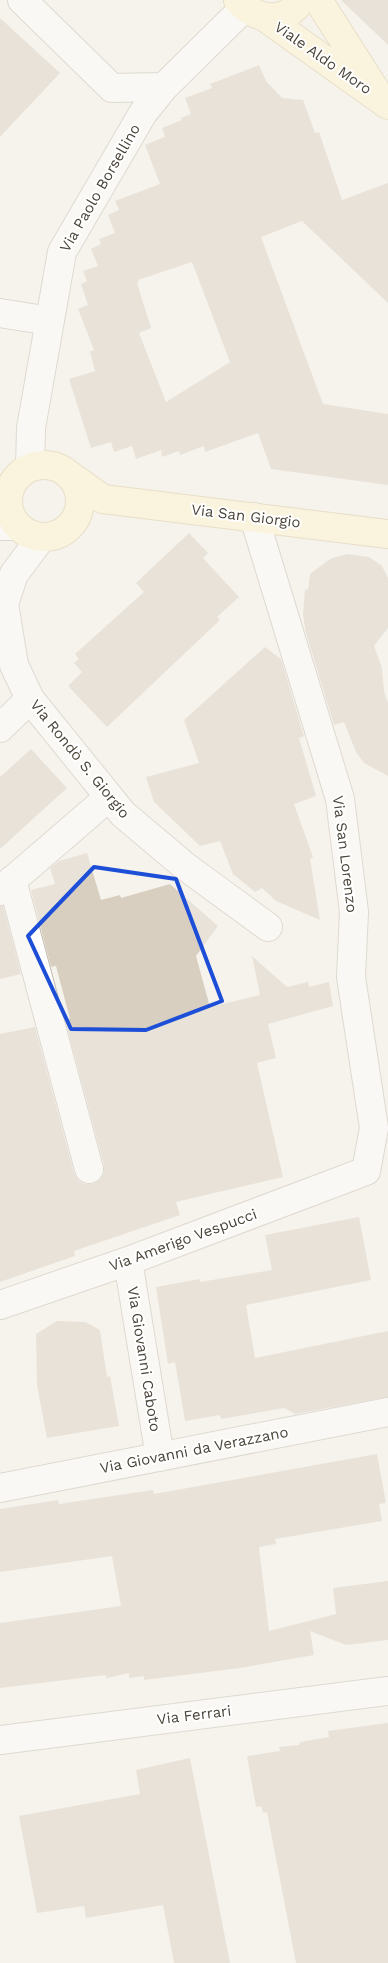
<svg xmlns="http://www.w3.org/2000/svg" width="388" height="1963" font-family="'Work Sans',sans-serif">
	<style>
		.building { fill: #d8cfc1; fill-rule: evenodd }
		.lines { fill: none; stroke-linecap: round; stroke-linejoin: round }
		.street-casing { stroke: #c2bbae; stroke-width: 30 }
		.secondary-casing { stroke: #d6c79b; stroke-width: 30 }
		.street { stroke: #fff; stroke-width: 28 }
		.secondary { stroke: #fff3cd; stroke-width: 28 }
		.marked { fill: none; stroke: #1d4ed8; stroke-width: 4; stroke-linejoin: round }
		.labels { text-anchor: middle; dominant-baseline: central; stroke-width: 4; stroke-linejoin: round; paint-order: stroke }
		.street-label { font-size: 15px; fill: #4b4439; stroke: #fff }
	</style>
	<rect width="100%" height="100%" fill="#f6f3ec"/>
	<!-- building -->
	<path class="building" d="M341,0H388V45Z
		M0,18L60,73L0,137Z
		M259,65L266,81L282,98L303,100L315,133L319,132L342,200L388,183V303L302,221L261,237L323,404L388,414V485L271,469L258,433L205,452L204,446L180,455L179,451L162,457L161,450L136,459L132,446L114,452L111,442L91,448L69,379L95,371L90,352L94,350L78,309L88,305L81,284L87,281L83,271L98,266L91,249L101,244L99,239L115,233L108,215L119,210L115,201L160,184L145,145L165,137L162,128L182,120L181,118L191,114L185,98L212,88L210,84ZM192,262L230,362L166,402L139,333L151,328L137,283L139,282L138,280Z
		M189,533L208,553L203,558L239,597L217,617L220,620L107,727L68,686L82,672L74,663L79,659L75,654L144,592L136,583Z
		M347,554L369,557L382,566L388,578V628L374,646L382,668L384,691L388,703V776L364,763L356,752L344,722L334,725L306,633L303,615L305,589L308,590L310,574L330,559Z
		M265,647L281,659L304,736L299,738L316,796L294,804L313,857L310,859L320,920L276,901L262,888L255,892L233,874L220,841L200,846L154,802L146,777L199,763L184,720Z
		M31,749L67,788L0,849V777Z
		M87,853L101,900L120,895L121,898L170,884L218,926L196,956L210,1007L260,995L252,956L287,987L308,982L309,987L329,982L333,1006L268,1024L276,1058L257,1063L283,1177L176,1202L180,1215L74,1251L75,1256L0,1282V1034L35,1027L74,1173L78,1180L84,1184H93L100,1180L104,1173V1165L65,1020L70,1019L56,966L51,967L31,890L55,884L50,868L59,861Z
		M0,906H3L21,974L0,979Z
		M359,1217L371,1280L246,1305L255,1358L388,1331V1397L295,1414L284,1408L221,1419L220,1415L185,1421L175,1362L168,1364L156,1287L200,1279V1282L272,1270L265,1235Z
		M57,1321L85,1322L100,1330L107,1377L110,1376L119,1426L47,1438L37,1385L36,1334Z
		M377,1454L386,1503L379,1504L382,1521L275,1539L276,1544L259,1547L269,1631L336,1614L333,1588L388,1581V1640L346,1645L310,1631L314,1655L240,1668L144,1680V1676L129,1678V1673L106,1678V1675L0,1688V1623L121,1606L112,1556L0,1572V1509L58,1500L59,1504L153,1490L154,1494Z
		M388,1723V1963H296L267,1812L263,1813L261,1806L256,1807L247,1756L280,1751L279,1747L299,1745L300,1742L329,1737L328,1731Z
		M190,1758L230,1963H174L163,1905L86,1918L84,1906L37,1913L19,1816L140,1794L136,1770Z"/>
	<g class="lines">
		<!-- street casing -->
		<g class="street-casing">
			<path id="street" d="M22,0L112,88L164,87
				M0,313L50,321
				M30,467L31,428L62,252L143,113L164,87L244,8
				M0,526H16
				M41,538L14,574L4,604L14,665L30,699L123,814L186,867L268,927
				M0,728L30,699
				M12,880L89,1169
				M0,891L109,797
				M128,1261L160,1457
				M0,1305L128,1261L366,1171L374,1128L351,977L354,912L340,799L254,517
				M0,1488L388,1412
				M0,1740L388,1691"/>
		</g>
		<!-- secondary casing -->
		<g class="secondary-casing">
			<path id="secondary" d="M238,0C255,20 285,26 301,0
				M318,0L376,91
				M266,18L388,105
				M8 501a36 36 0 1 1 72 0a36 36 0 1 1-72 0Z
				M68,474L103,499L388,534"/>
		</g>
		<!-- street -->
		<use href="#street" class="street"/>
		<!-- secondary -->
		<use href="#secondary" class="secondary"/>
	</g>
	<!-- marked area -->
	<path d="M0 0H388V1963H0ZM94,867L176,879L222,1001L146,1030L71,1029L28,936Z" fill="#f6f3ec" fill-opacity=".55" fill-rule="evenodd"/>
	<path class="marked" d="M94,867L176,879L222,1001L146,1030L71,1029L28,936Z"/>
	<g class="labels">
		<!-- street labels -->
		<g class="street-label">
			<text transform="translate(323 58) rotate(35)">Viale Aldo Moro</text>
			<text transform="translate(100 188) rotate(-60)">Via Paolo Borsellino</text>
			<text transform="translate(246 516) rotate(7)">Via San Giorgio</text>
			<text transform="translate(80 759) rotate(51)">Via Rondò S. Giorgio</text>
			<text transform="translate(345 854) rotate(83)">Via San Lorenzo</text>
			<text transform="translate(183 1240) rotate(-20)">Via Amerigo Vespucci</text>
			<text transform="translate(144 1359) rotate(81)">Via Giovanni Caboto</text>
			<text transform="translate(194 1450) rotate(-11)">Via Giovanni da Verazzano</text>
			<text transform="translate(194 1715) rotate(-7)">Via Ferrari</text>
		</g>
	</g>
</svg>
